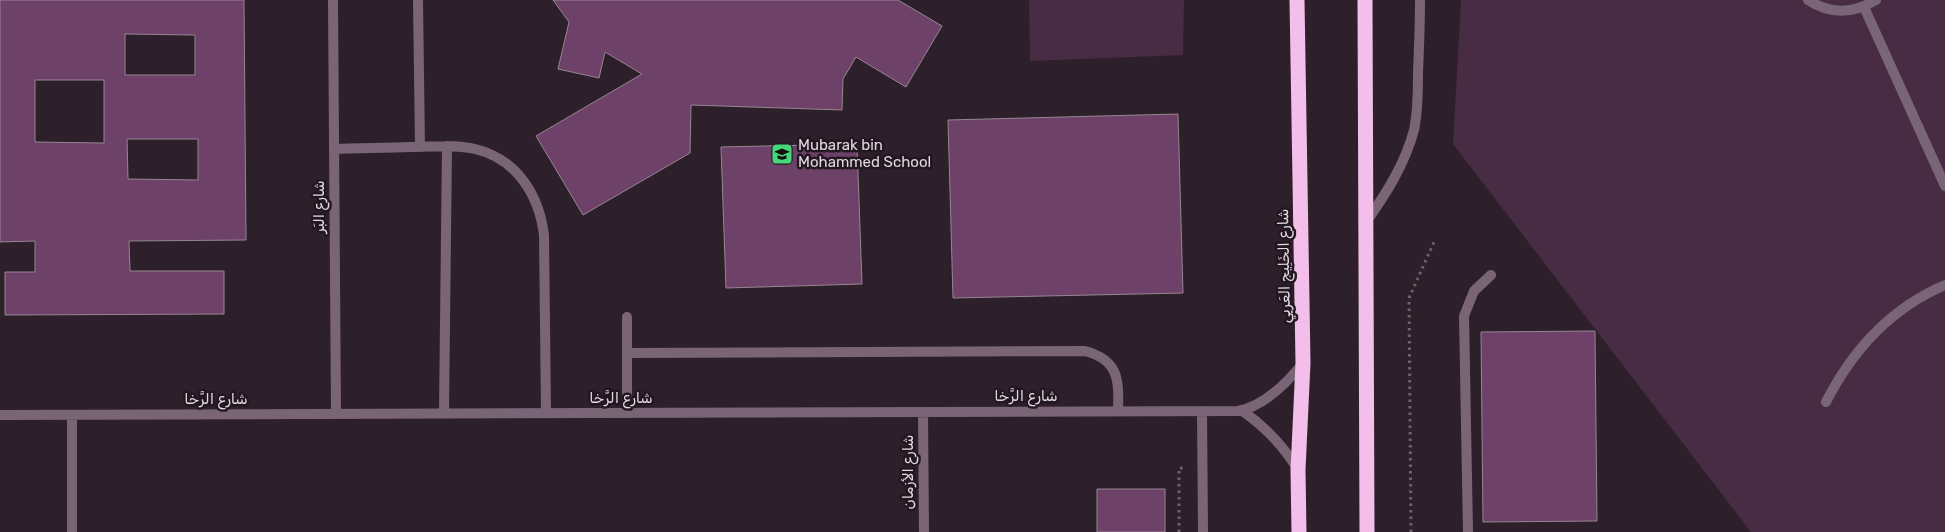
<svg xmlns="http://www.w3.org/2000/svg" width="1945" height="532" font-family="Rubik,Cairo,sans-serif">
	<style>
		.green { fill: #472c44 }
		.building { fill: #6e4168; stroke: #968693; fill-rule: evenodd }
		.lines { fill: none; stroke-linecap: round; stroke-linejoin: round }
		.path { stroke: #6e626c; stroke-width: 3; stroke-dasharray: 2.5 4; stroke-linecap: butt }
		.lane { stroke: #7a6577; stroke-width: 10 }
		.street { stroke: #7a6577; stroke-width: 10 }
		.highway { stroke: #f3beea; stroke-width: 15 }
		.labels { text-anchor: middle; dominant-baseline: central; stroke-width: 5; stroke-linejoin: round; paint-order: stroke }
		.poi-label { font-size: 15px; fill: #e0d7df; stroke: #231722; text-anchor: start }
		.street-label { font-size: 15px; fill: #e0d7df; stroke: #231722 }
	</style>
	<rect width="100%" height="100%" fill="#2d202b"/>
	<!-- green -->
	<path class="green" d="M1029,0H1184L1183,55L1030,61Z
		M1461,0H1945V532H1751L1453,144Z"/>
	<!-- building -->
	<path class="building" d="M0,0H244L246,240L129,241L130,271H224V314L5,315V272H35V241L0,242ZM125,34L195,35V75H125ZM35,80H104V143L35,142ZM127,139H198V180L128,179Z
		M553,0H898L942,26L906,87L856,57L843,79L842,110L691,105L690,153L583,215L536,136L642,74L605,52L599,78L558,69L569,22Z
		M1178,114L1183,293L953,298L948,120Z
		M857,144L862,284L726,288L721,147Z
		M1595,331L1597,521L1483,522L1481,332Z
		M1097,489H1165V532H1097Z"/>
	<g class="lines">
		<!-- path -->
		<path class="path" d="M1179,532V468H1185
			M1411,532L1409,298L1434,242"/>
		<!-- lane -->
		<path class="lane" d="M418,0L420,147
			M1808,0C1831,15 1853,14 1876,0
			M1864,7L1945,186
			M334,149C359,148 385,148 410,147C432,147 455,144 475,149C517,159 539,195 544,235L546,413
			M1366,222C1386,194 1405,164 1414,130C1418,111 1418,92 1418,73C1419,49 1420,24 1420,0
			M627,317V413
			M627,353L1085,351C1119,360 1119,380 1118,411
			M1826,402C1852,351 1891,308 1945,285
			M444,413L447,146"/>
		<!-- street -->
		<path class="street" d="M333,0L336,414
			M1241,410C1266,427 1283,445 1298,470
			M1202,411L1203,532
			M923,412L924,532
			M0,415L1238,411C1264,406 1287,383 1303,363
			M72,415V532
			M1468,532L1464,316L1474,291L1491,275"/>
		<!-- highway -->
		<path class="highway" d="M1297,0L1303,363L1298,470L1299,532
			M1365,0L1367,532"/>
	</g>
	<!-- icons -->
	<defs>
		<g id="school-square" transform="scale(1.125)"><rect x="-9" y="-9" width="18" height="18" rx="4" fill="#45d77a" stroke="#231722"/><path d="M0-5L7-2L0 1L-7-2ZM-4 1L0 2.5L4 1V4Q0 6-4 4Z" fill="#111"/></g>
	</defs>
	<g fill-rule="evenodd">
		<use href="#school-square" x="782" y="154"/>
	</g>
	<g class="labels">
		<!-- poi labels -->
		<g class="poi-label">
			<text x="798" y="145">Mubarak bin<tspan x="798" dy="17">Mohammed School</tspan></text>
		</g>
		<!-- street labels -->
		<g class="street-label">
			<text transform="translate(319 207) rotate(-90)">شارع البَر</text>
			<text transform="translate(1284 266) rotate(-91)">شارع الخَلِيج العَربِي</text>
			<text x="1026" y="396">شارع الرَّخا</text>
			<text x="621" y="398">شارع الرَّخا</text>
			<text x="216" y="399">شارع الرَّخا</text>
			<text transform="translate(908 472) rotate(-90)">شارع الأزمان</text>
		</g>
	</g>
</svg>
